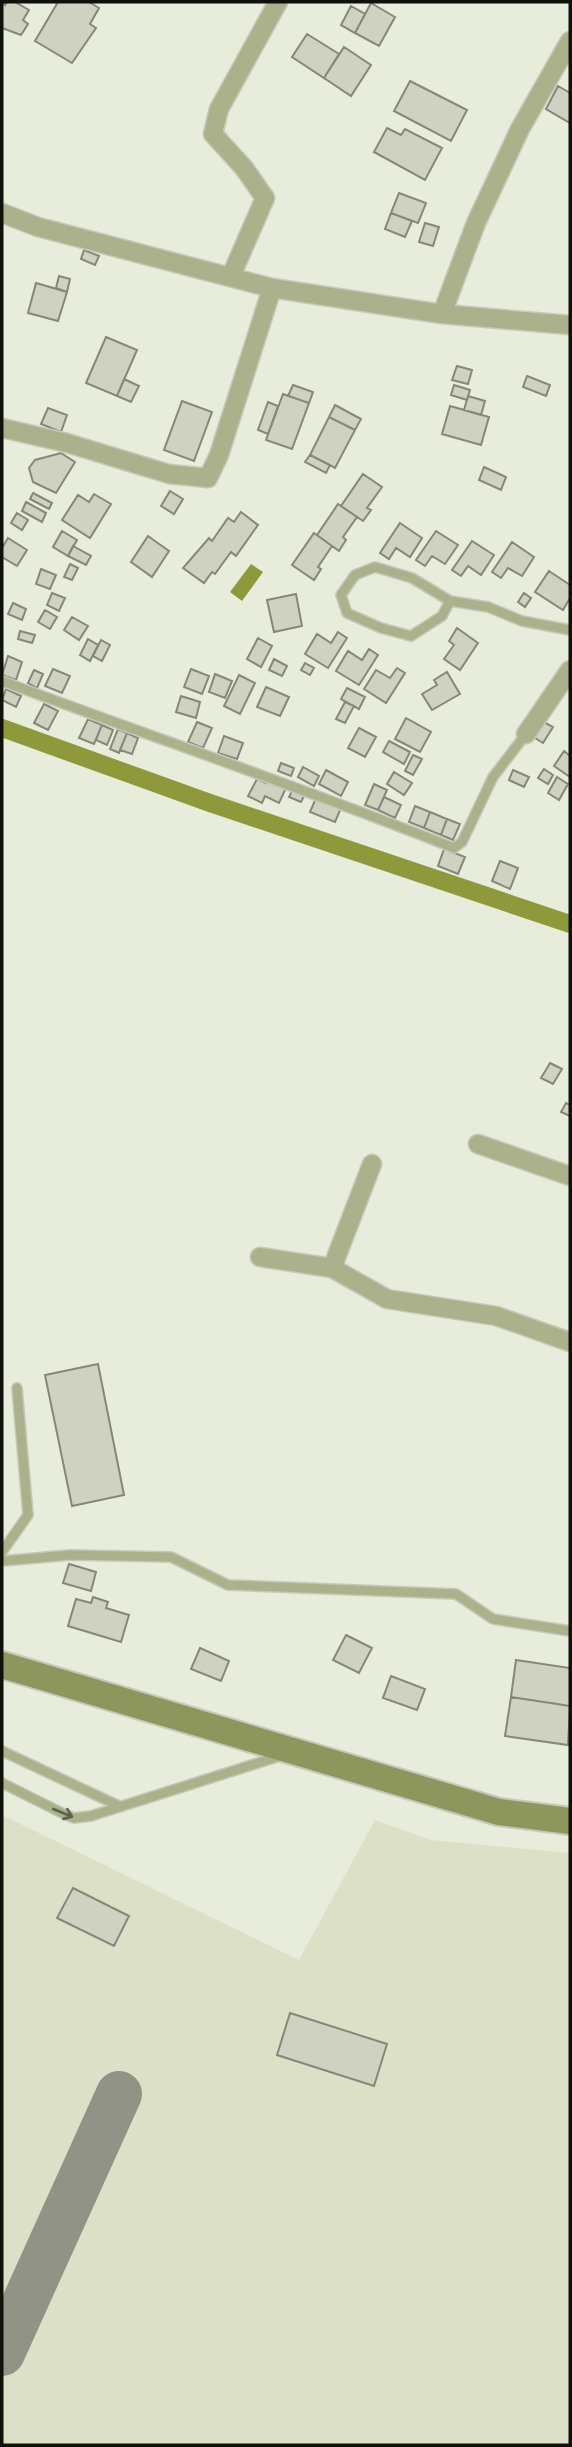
<svg xmlns="http://www.w3.org/2000/svg" width="572" height="2447" font-family="'Noto Sans',sans-serif">
	<style>
		.built { fill: #dbe0c7 }
		.water { fill: #8e993b }
		.lines { fill: none; stroke-linecap: round; stroke-linejoin: round }
		.canal { stroke: #8e993b; stroke-width: 18 }
		.taxiway { stroke: #909386; stroke-width: 46 }
		.building { fill: #cfd2c1; stroke: #858878; stroke-width: 2 }
		.lane-casing { stroke: #c5c9b9; stroke-width: 12 }
		.street-casing { stroke: #c5c9b9; stroke-width: 21 }
		.secondary-casing { stroke: #c5c9b9; stroke-width: 30 }
		.lane { stroke: #abb28b; stroke-width: 9 }
		.street { stroke: #abb28b; stroke-width: 18 }
		.secondary { stroke: #8d965c; stroke-width: 26 }
		.oneway { stroke: #5d624b }
	</style>
	<rect width="100%" height="100%" fill="#e8ecda"/>
	<!-- built -->
	<path class="built" d="M2,1815L299,1960L375,1820L431,1840L570,1853V2445H2Z"/>
	<!-- water -->
	<path class="water" d="M251,564L263,572L242,601L230,592Z"/>
	<g class="lines">
		<!-- canal -->
		<path class="canal" d="M2,728L210,803L570,924"/>
		<!-- taxiway -->
		<path class="taxiway" d="M2,2353L119,2094"/>
	</g>
	<!-- building -->
	<path class="building" d="M7,2H15L29,10L23,20L28,24L21,35L2,28V3L5,5Z
		M58,2H89L99,8L90,24L96,28L72,63L35,41Z
		M371,3L395,17L379,46L355,33Z
		M351,6L365,14L355,33L341,25Z
		M307,34L339,54L324,78L292,57Z
		M344,47L371,65L351,96L324,78Z
		M410,81L467,110L451,141L394,111Z
		M558,86L570,93V123L546,109Z
		M387,128L401,135L405,129L442,148L425,180L374,152Z
		M399,193L426,203L418,223L391,213Z
		M391,213L412,221L405,237L385,229Z
		M425,223L439,227L433,246L419,242Z
		M84,250L99,256L95,265L81,259Z
		M59,276L70,279L67,292L56,288Z
		M36,283L67,292L58,321L28,313Z
		M106,337L137,350L117,396L86,383Z
		M457,366L472,370L468,384L452,380Z
		M527,376L550,385L546,396L523,387Z
		M124,379L139,386L131,402L117,396Z
		M293,385L313,392L309,403L288,396Z
		M454,385L470,390L467,400L451,395Z
		M283,394L309,403L292,449L266,440Z
		M468,396L485,401L481,415L464,410Z
		M182,401L212,412L194,461L164,450Z
		M268,402L278,406L268,434L258,430Z
		M335,405L361,419L355,430L329,417Z
		M450,406L489,417L481,445L442,434Z
		M48,408L67,415L61,432L41,424Z
		M329,417L355,430L335,468L310,455Z
		M61,453L75,462L56,493L33,482L29,468L35,460Z
		M310,455L330,465L326,473L305,462Z
		M484,467L506,477L501,490L479,480Z
		M363,474L382,487L367,508L371,510L363,521L341,506Z
		M170,491L183,499L174,514L161,506Z
		M33,493L52,503L49,509L30,499Z
		M94,494L111,504L90,538L62,520L78,495L89,502Z
		M26,502L46,513L42,522L22,511Z
		M338,504L357,517L343,537L346,540L339,551L317,535Z
		M241,512L258,525L236,556L231,552L215,574L212,572L204,583L183,568L209,538L212,541L228,518L234,522Z
		M17,513L28,520L22,530L11,523Z
		M400,523L422,538L410,557L396,548L389,559L380,553Z
		M62,531L77,540L68,556L53,547Z
		M436,531L458,545L445,564L432,556L425,566L416,560Z
		M314,533L332,546L318,567L321,569L314,580L292,565Z
		M148,536L169,551L152,577L131,562Z
		M8,538L27,550L17,566L2,557V548Z
		M472,541L494,555L481,575L468,566L461,576L452,570Z
		M512,542L534,557L522,576L508,568L501,578L492,572Z
		M73,546L91,556L86,565L68,556Z
		M70,564L78,568L72,580L64,577Z
		M41,569L56,575L50,589L36,584Z
		M549,571L570,585V598L563,610L535,592Z
		M52,593L65,598L59,611L47,605Z
		M524,593L531,598L525,607L518,602Z
		M296,594L302,626L274,632L267,600Z
		M13,603L26,609L22,620L8,614Z
		M45,610L57,617L50,629L38,622Z
		M72,617L88,626L79,640L64,630Z
		M457,628L478,643L460,670L444,659L454,645L449,641Z
		M20,631L35,635L32,643L18,639Z
		M338,632L347,638L328,668L305,654L317,634L331,643Z
		M258,638L272,646L261,667L247,659Z
		M88,639L98,645L90,661L80,655Z
		M101,640L110,645L102,661L93,656Z
		M369,649L378,655L359,685L336,671L348,651L362,660Z
		M8,656L22,662L16,680L2,675Z
		M274,659L287,666L282,676L269,670Z
		M305,663L314,668L310,675L301,670Z
		M397,668L405,673L386,703L364,689L376,670L390,678Z
		M53,669L70,676L62,693L45,686Z
		M191,669L209,676L202,694L184,687Z
		M34,670L43,674L37,688L28,683Z
		M447,672L460,694L432,710L422,694L437,685L434,680Z
		M215,674L232,681L225,698L209,692Z
		M239,675L255,683L240,714L224,706Z
		M266,687L289,697L280,716L257,707Z
		M347,688L365,697L359,709L341,699Z
		M6,689L21,696L16,707L2,700Z
		M181,696L200,702L196,718L176,712Z
		M345,702L354,706L345,723L336,719Z
		M44,704L58,711L48,730L34,723Z
		M406,718L431,732L420,752L395,739Z
		M88,719L102,725L94,744L79,738Z
		M540,720L553,727L543,743L530,735Z
		M197,722L212,728L203,748L188,742Z
		M102,725L113,730L107,745L96,740Z
		M359,728L376,737L365,757L348,748Z
		M118,729L127,733L119,753L110,749Z
		M127,733L138,738L132,754L120,750Z
		M224,736L243,743L237,759L218,753Z
		M389,741L410,752L404,764L383,752Z
		M564,751L570,756V777L554,766Z
		M413,755L422,759L413,775L405,771Z
		M281,763L294,768L291,776L278,771Z
		M303,767L319,776L314,786L298,777Z
		M544,769L553,775L548,784L538,778Z
		M326,770L348,782L341,796L319,784Z
		M513,770L529,777L524,787L509,780Z
		M394,772L412,783L404,795L387,784Z
		M269,777L287,786L279,803L265,796L262,803L248,796L257,779L266,783Z
		M557,777L568,784L559,800L548,793Z
		M374,784L387,790L378,810L365,805Z
		M293,789L305,794L301,802L289,797Z
		M384,797L401,805L395,818L378,810Z
		M316,798L341,808L335,822L310,812Z
		M415,806L430,812L424,828L409,822Z
		M430,812L447,819L441,835L424,828Z
		M447,819L460,824L453,840L441,835Z
		M444,849L465,857L458,874L438,866Z
		M500,861L518,868L510,889L492,881Z
		M550,1063L562,1069L553,1084L541,1078Z
		M566,1103L570,1105V1116L561,1112Z
		M98,1364L124,1495L72,1506L45,1375Z
		M69,1564L96,1572L91,1591L63,1583Z
		M93,1597L108,1602L106,1608L129,1615L121,1642L68,1626L76,1599L91,1603Z
		M346,1635L372,1648L359,1673L333,1660Z
		M200,1648L229,1661L221,1681L191,1669Z
		M516,1660L570,1668V1706L511,1697Z
		M391,1676L425,1689L417,1710L383,1698Z
		M511,1697L570,1706L568,1745L505,1736Z
		M73,1888L129,1916L114,1946L57,1918Z
		M290,2013L387,2044L374,2086L277,2055Z"/>
	<g class="lines">
		<!-- lane casing -->
		<g class="lane-casing">
			<path id="lane" d="M450,601L442,616L411,636L381,628L347,613L341,595L355,575L375,567L412,578L450,601L488,607L522,621L570,630
				M2,681C152,737 304,788 454,848L462,842L493,777L526,734
				M2,1552L28,1515L17,1388
				M2,1561L70,1555L171,1557L228,1585L456,1594L493,1619L570,1631
				M2,1751L119,1806
				M2,1783L64,1814L74,1818L91,1816L280,1756"/>
		</g>
		<!-- street casing -->
		<g class="street-casing">
			<path id="street" d="M2,213L38,227L272,288L442,314L570,325
				M231,276L265,198L244,168L213,134L219,109L278,2
				M442,314L476,223L520,129L570,41
				M2,428L67,443L169,474L208,478L219,455L272,288
				M526,734L570,670
				M478,1144L570,1176
				M260,1257L332,1268L387,1299L496,1316L570,1342
				M332,1268L372,1164"/>
		</g>
		<!-- secondary casing -->
		<g class="secondary-casing">
			<path id="secondary" d="M2,1665L499,1812L570,1821"/>
		</g>
		<!-- lane -->
		<use href="#lane" class="lane"/>
		<!-- street -->
		<use href="#street" class="street"/>
		<!-- secondary -->
		<use href="#secondary" class="secondary"/>
	</g>
	<!-- one-way arrows -->
	<defs><path id="oneway-shaft" d="M-6 0H5M1.5-3L5.5 0L1.5 3" fill="none" stroke-width="1.6" stroke-linecap="round" stroke-linejoin="round" transform="scale(1.75)"/></defs>
	<use class="oneway" href="#oneway-shaft" transform="translate(63 1813) rotate(22)"/>
	<!-- border -->
	<rect width="572" height="2447" fill="none" stroke="#0f110b" stroke-width="7"/>
</svg>
